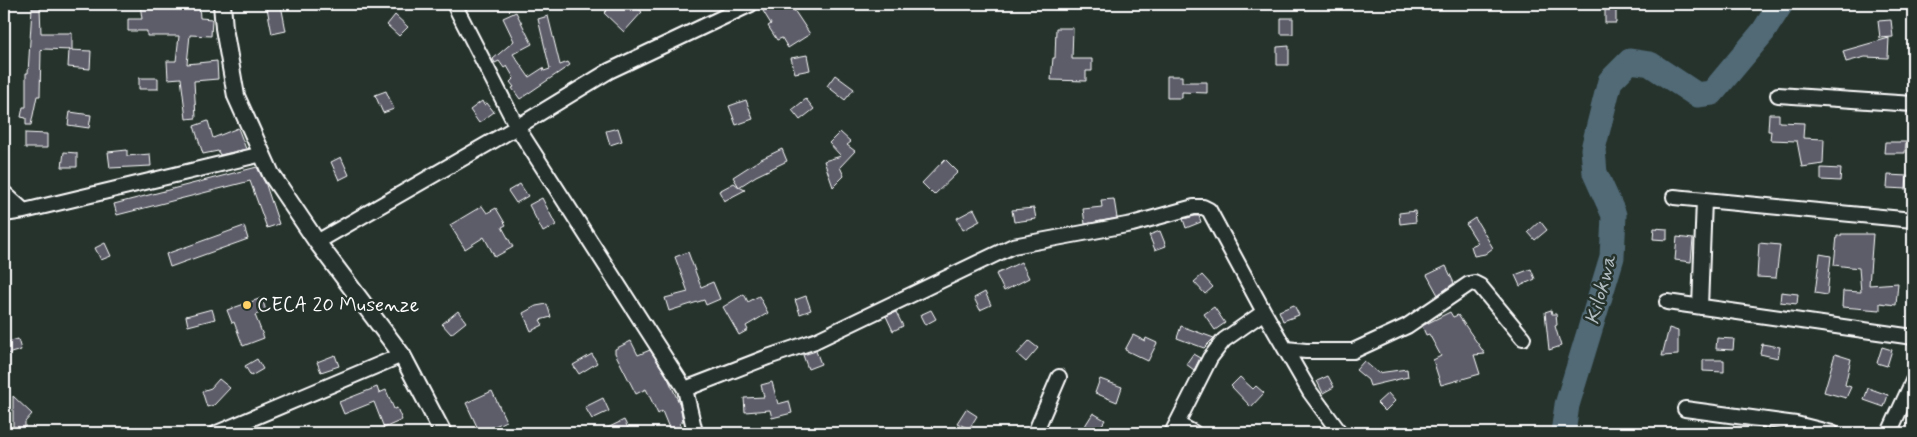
<svg xmlns="http://www.w3.org/2000/svg" width="1917" height="437" font-family="Mynerve,sans-serif">
	<style>
		.lines { fill: none; stroke-linecap: round; stroke-linejoin: round }
		.river { stroke: #516a76; stroke-width: 25 }
		.building { fill: #5d5d6a; stroke: #fff }
		.minor-casing { stroke: #fff; stroke-width: 18 }
		.tertiary-casing { stroke: #fff; stroke-width: 20 }
		.minor { stroke: #26332d; stroke-width: 14 }
		.tertiary { stroke: #26332d; stroke-width: 16 }
		.poi-dot { fill: #ffd166; stroke: #26332d; stroke-width: 2 }
		.labels { text-anchor: middle; dominant-baseline: central; stroke-width: 5; stroke-linejoin: round; paint-order: stroke }
		.poi-label { font-size: 20px; fill: #fff; stroke: #26332d; text-anchor: start }
		.water-label { font-size: 21px; font-style: italic; fill: #b1bcc1; stroke: #26332d }
	</style>
	<rect width="100%" height="100%" fill="#26332d"/>
	<filter id="ink" filterUnits="userSpaceOnUse"><feTurbulence type="fractalNoise" baseFrequency=".02" numOctaves="2"/><feDisplacementMap in="SourceGraphic" scale="10" xChannelSelector="R" yChannelSelector="G"/><feConvolveMatrix kernelMatrix="1 2 1 2 8 2 1 2 1" color-interpolation-filters="sRGB"/></filter>
	<g filter="url(#ink)">
		<g class="lines">
			<!-- river -->
			<path class="river" d="M1563,433L1567,405L1612,257L1614,215L1595,173L1593,149L1610,81L1630,61L1650,64L1697,95L1712,93L1763,32L1781,4"/>
		</g>
		<!-- building -->
		<path class="building" d="M140,4H199L200,18L212,19L211,36L190,35L187,64L217,61L218,79L194,81L196,118L186,119L181,78L168,79L167,61H176L179,36H147V31H128V19H142Z
			M613,4H633L642,12L624,32L604,13Z
			M775,4H790L810,34L788,48L782,38L777,40L768,26L771,24L763,11Z
			M281,5L286,31L272,34L267,8Z
			M32,8H40L41,33H72V50L43,49L41,51L40,96H37L31,125H26V118L21,117L23,107H26V73H28Z
			M1605,8H1616V23H1605Z
			M516,12L532,44L513,54L529,77L543,68L544,71L550,69L538,19L548,16L560,65L568,62L570,65L520,99L512,88L514,87L510,82L514,78L507,66L504,68L499,61L495,63L493,59L514,41L503,18Z
			M395,15L408,27L399,36L387,25Z
			M1281,18H1293V34H1281Z
			M1891,20L1893,37L1880,38L1878,21Z
			M1056,28H1073L1072,59H1092V71H1086V81L1051,80L1053,58H1055Z
			M1889,38L1888,58L1865,57L1846,62L1843,51Z
			M1289,46V65H1277V47Z
			M69,50L91,51L90,69L68,67Z
			M807,55L810,70L795,73L791,58Z
			M835,75L854,89L845,100L827,86Z
			M1167,76H1182V82H1207V93L1182,92V98H1167Z
			M139,78H158V89H139Z
			M386,91L394,109L383,113L375,95Z
			M806,99L814,109L800,120L792,110Z
			M746,100L753,119L736,125L729,106Z
			M482,101L484,105L487,103L494,112L479,123L470,110Z
			M70,112L91,115L89,128L68,125Z
			M1769,114H1779V122L1804,123L1803,138L1824,139L1823,164L1802,167L1797,141L1770,140L1771,131H1768Z
			M208,121L213,138L238,128L246,149L220,155L218,151L203,154L194,126Z
			M618,128L622,141L610,145L606,131Z
			M840,132L851,142L847,145L855,151L840,167L844,176L833,187L824,161L841,156L829,143Z
			M25,133L47,134V148H25Z
			M1885,142H1906L1905,153H1884Z
			M782,149L787,161L756,176L739,187L745,190L724,201L719,191L734,183L739,187L733,177L761,159Z
			M127,150V156L150,154L151,166L110,168L108,152Z
			M64,152L77,153V167H62Z
			M341,157L349,175L339,180L331,162Z
			M945,159L958,172L934,195L922,183Z
			M257,167L266,185L279,224L267,228L250,181L117,215L114,204Z
			M1821,168L1841,169L1840,181L1821,180Z
			M1888,175L1907,176L1906,189L1887,188Z
			M520,184L528,196L516,203L508,191Z
			M542,198L556,225L543,232L529,205Z
			M1114,199L1117,218L1085,224L1083,209L1102,207L1101,200Z
			M482,206L487,213L496,208L506,225L502,227L513,247L495,257L484,237L465,249L450,225Z
			M1034,208L1036,219L1014,222L1012,210Z
			M974,209L980,221L963,230L957,218Z
			M1415,211L1416,222L1400,224L1399,213Z
			M1195,216H1199L1201,222L1186,228L1183,219Z
			M1475,218L1493,248L1485,254L1474,256L1471,246L1478,243L1466,224Z
			M1540,221L1547,230L1535,240L1528,232Z
			M244,226L248,239L170,267L166,254Z
			M1654,228L1667,229V240L1653,239Z
			M1160,231L1166,246L1155,250L1149,235Z
			M1841,234H1873L1869,285L1898,283L1896,305L1880,303V310L1842,307L1843,291L1861,292L1859,268L1834,265L1837,236H1841Z
			M1677,237L1693,239L1691,262L1675,260Z
			M105,243L111,256L101,260L95,248Z
			M1759,243L1780,245L1776,278L1757,277Z
			M688,252L701,287L713,282L720,299L706,305L704,300L669,311L665,298L688,292L675,257Z
			M1820,254L1831,256L1827,295L1815,293Z
			M1021,262L1029,278L1004,291L996,274Z
			M1446,266L1454,283L1438,295L1427,275Z
			M1531,269L1535,279L1520,286L1515,275Z
			M1202,275L1213,287L1205,294L1194,282Z
			M985,292L991,305L980,310L974,298Z
			M1781,292L1798,294L1797,304L1780,302Z
			M744,294L748,302L759,296L768,313L746,326L748,330L739,335L723,307Z
			M806,296L811,310L800,314L795,300Z
			M262,298L266,311L255,315L264,338L243,346L234,322L232,323L227,310Z
			M547,304L551,317L540,320L543,325L531,331L523,313L536,306Z
			M1294,305L1299,315L1283,321L1279,311Z
			M1214,307L1225,323L1215,330L1204,314Z
			M212,309L215,319L188,326L186,316Z
			M931,310L936,319L925,325L920,315Z
			M1551,310L1552,314H1556L1557,325L1555,326L1561,346L1549,350L1545,312Z
			M458,311L466,322L451,334L442,324Z
			M896,312L903,326L893,331L886,316Z
			M1450,312L1453,317L1458,315L1485,354L1474,355L1480,374L1441,385L1433,360L1441,356L1429,334L1426,335L1422,326Z
			M1181,326L1214,338L1204,348L1177,338Z
			M1669,328L1678,331V355L1662,356Z
			M1133,335L1145,341L1146,338L1157,343L1148,361L1125,350Z
			M1717,338L1734,339L1733,350L1716,349Z
			M18,339L21,350L4,355V343Z
			M631,341L638,355L650,350L667,376L680,405L683,421L680,423L683,433H671L662,411L658,414L646,389L636,394L615,353V349Z
			M1029,341L1038,348L1026,362L1017,354Z
			M1762,344L1780,347L1778,358L1760,354Z
			M1882,347L1892,350L1887,366L1877,363Z
			M816,351L821,364L808,369L803,355Z
			M592,354L597,363L579,374L573,365Z
			M1193,354L1200,358L1194,370L1186,364Z
			M1835,354L1851,359L1845,385L1851,387L1846,398L1824,392Z
			M335,355L339,366L321,372L317,362Z
			M257,359L263,369L251,376L245,366Z
			M1703,360H1724V372L1703,371Z
			M1364,361L1378,373L1407,369L1408,377L1370,386L1368,380L1356,370Z
			M1328,376L1334,387L1323,393L1317,381Z
			M1240,377L1253,389L1256,386L1264,393L1251,407L1231,386Z
			M219,379L230,388L214,405L207,407L202,391L211,388Z
			M1100,379L1122,387L1117,402L1095,393Z
			M772,382L778,404L789,401L792,413L772,418L770,410L745,412L744,398L764,397L761,385Z
			M377,387L379,393L386,390L394,409L397,408L402,420L384,428L374,402L344,414L339,402Z
			M1868,388L1888,395L1884,407L1864,400Z
			M492,391L506,421L480,433L466,403Z
			M1388,393L1395,401L1385,411L1377,403Z
			M13,396L32,414L25,422V428L13,427Z
			M603,398L609,411L592,419L585,407Z
			M966,409L977,416L969,429L957,423Z
			M1093,413L1105,420L1097,433H1092L1083,429Z
			M624,420L629,430L622,433H597Z"/>
		<g class="lines">
			<!-- minor casing -->
			<g class="minor-casing">
				<path id="minor" d="M454,4L517,127L685,389L768,357L815,341L1013,246L1132,224L1194,207H1203L1209,210L1264,312
					M1778,95L1913,104
					M4,193L24,211
					M1674,197L1913,220
					M4,214L24,211L262,154
					M317,242L517,127L609,71L751,4
					M1667,302L1913,337
					M1700,307L1704,200
					M1286,349L1306,351H1353L1407,326L1469,284L1474,283L1480,286L1523,338
					M685,389L694,428L692,433
					M1685,409L1796,424L1832,433
					M1177,424L1194,433
					M217,433L402,355
					M1035,433L1059,377
					M1172,433L1210,358L1224,340L1264,312L1310,392L1340,433
					M1889,433L1913,381"/>
			</g>
			<!-- tertiary casing -->
			<g class="tertiary-casing">
				<path id="tertiary" d="M222,4L224,28L236,96L271,174L317,242L402,355L443,433"/>
			</g>
			<!-- minor -->
			<use href="#minor" class="minor"/>
			<!-- tertiary -->
			<use href="#tertiary" class="tertiary"/>
		</g>
	</g>
	<!-- markers -->
	<circle class="poi-dot" cx="247" cy="305" r="5"/>
	<g class="labels">
		<!-- poi labels -->
		<g class="poi-label">
			<text x="257" y="305">CECA 20 Musenze</text>
		</g>
		<!-- water labels -->
		<g class="water-label">
			<text transform="translate(1601 290) rotate(-75)">Kilokwa</text>
		</g>
	</g>
	<!-- margin -->
	<rect width="1917" height="437" fill="none" stroke="#26332d" stroke-width="20"/>
	<rect x="10" y="10" width="1897" height="417" fill="none" stroke="#fff" stroke-width="2" filter="url(#ink)"/>
</svg>
